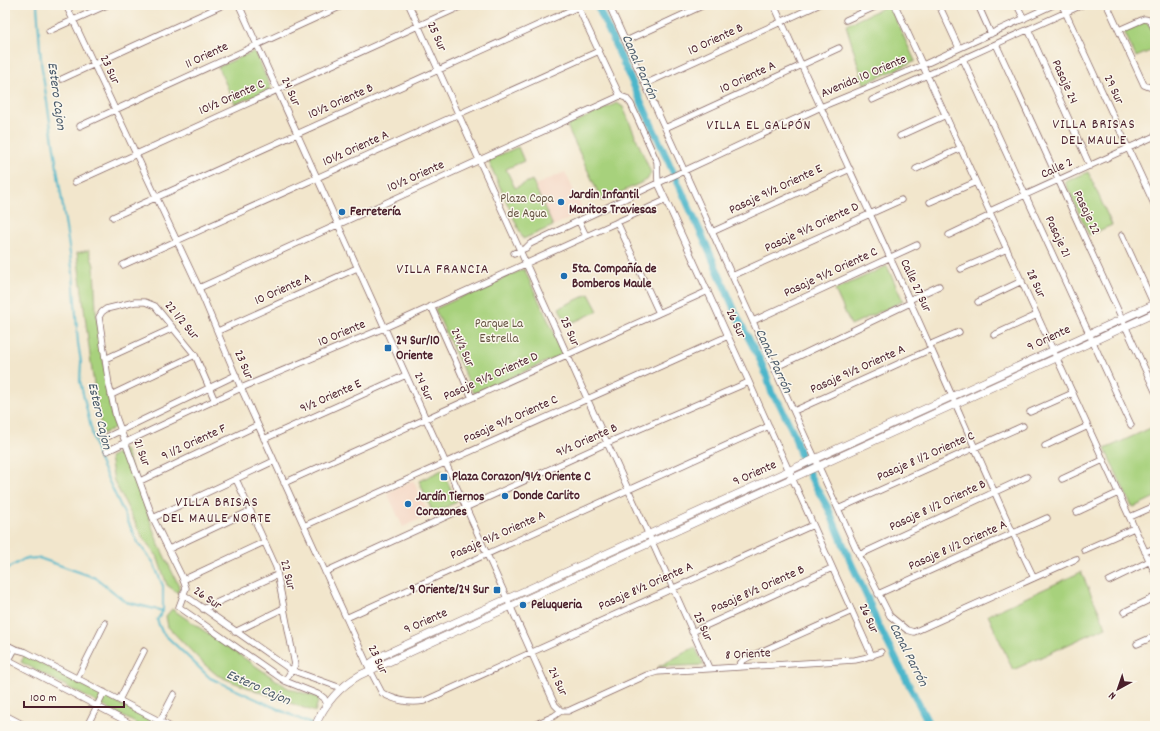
<svg xmlns="http://www.w3.org/2000/svg" width="1160" height="731" font-family="Dekko,sans-serif">
	<style>
		.built { fill: #f4d3c0 }
		.green { fill: #a7d17c; stroke: #787854 }
		.lines { fill: none; stroke-linecap: round; stroke-linejoin: round }
		.stream { stroke: #4cb6ca; stroke-width: 2 }
		.canal { stroke: #4cb6ca; stroke-width: 7 }
		.minor-casing { stroke: #856563; stroke-width: 7 }
		.tertiary-casing { stroke: #856563; stroke-width: 8 }
		.minor { stroke: #fff; stroke-width: 5.5 }
		.tertiary { stroke: #fff; stroke-width: 7 }
		.poi-dot { fill: #1f6fb2; stroke: #fbf7ec; stroke-width: 1.5 }
		.labels { text-anchor: middle; dominant-baseline: central; stroke-width: 3; stroke-linejoin: round; paint-order: stroke }
		.street-label { font-size: 13px; fill: #4a1f2b; stroke: #fbf7ec }
		.poi-label { font-size: 13px; font-weight: bold; fill: #4a1f2b; stroke: #fbf7ec; text-anchor: start }
		.park-label { font-size: 13px; fill: #665443; stroke: #fbf7ec }
		.water-label { font-size: 14px; font-style: italic; fill: #4b5b6b; stroke: #fbf7ec }
		.neighbourhood-label { font-size: 14px; letter-spacing: 1px; fill: #4a1f2b; stroke: #fbf7ec }
	</style>
	<rect width="100%" height="100%" fill="#fbf7ec"/>
	<filter id="ink" filterUnits="userSpaceOnUse"><feTurbulence type="fractalNoise" baseFrequency=".025" numOctaves="2"/><feDisplacementMap in="SourceGraphic" scale="8" xChannelSelector="R" yChannelSelector="G"/><feConvolveMatrix kernelMatrix="1 2 1 2 8 2 1 2 1" color-interpolation-filters="sRGB"/></filter>
	<filter id="wash" filterUnits="userSpaceOnUse"><feTurbulence type="fractalNoise" baseFrequency=".012" numOctaves="4" result="noise"/><feDisplacementMap in="SourceGraphic" scale="16" xChannelSelector="R" yChannelSelector="G"/><feGaussianBlur stdDeviation="0.9" result="paint"/><feColorMatrix in="noise" values="0 0 0 0 0 0 0 0 0 0 0 0 0 0 0 0 0 1.4 0 .05"/><feComposite in="paint" operator="in"/></filter>
	<g filter="url(#wash)">
		<rect width="100%" height="100%" fill="#f2e6cc"/>
		<!-- built -->
		<path class="built" d="M565,172L584,212L553,226L535,185Z
			M413,480L429,515L403,527L387,493Z"/>
		<!-- green -->
		<path class="green" d="M889,5L915,61L864,84L846,25Z
			M1143,21L1149,24L1155,37V49L1136,57L1124,31Z
			M255,51L271,89L235,104L218,67Z
			M617,103L623,107L651,173L647,180L602,201L567,126Z
			M518,147L524,161L506,169L515,188L532,180L553,226L523,239L488,160Z
			M1088,172L1112,225L1089,235L1065,182Z
			M89,250L94,266L96,311L111,414L116,427L102,434L92,371L77,253Z
			M887,266L903,301L851,325L835,290Z
			M524,269L564,354L475,393L473,392L435,309Z
			M589,294L598,311L567,325L559,308Z
			M1155,426V497L1134,507L1131,505L1105,449Z
			M125,449L158,543L179,586L178,593L167,585L157,556L143,538L114,481L110,457Z
			M442,470L457,502L433,513L419,481Z
			M1081,572L1106,627L1013,670L988,615Z
			M172,609L288,688L319,698L315,712L235,683L217,675L204,664L168,627L166,616Z
			M695,647L704,665L658,667Z
			M25,655L162,726H141L21,662Z"/>
		<g class="lines">
			<!-- stream -->
			<path class="stream" d="M37,5L41,62L73,274L78,343L81,362L80,381L98,458L138,543L153,562L163,586V611L157,620L162,632L210,678L313,725
				M5,570L24,559L39,558L96,578L126,602L163,611"/>
			<!-- canal -->
			<path class="canal" d="M597,5L705,242L738,318L761,362L767,377L772,394L779,403L794,434L800,454L813,482L828,508L852,565L868,599L876,620L930,726"/>
		</g>
	</g>
	<g filter="url(#ink)">
		<g class="lines">
			<!-- minor casing -->
			<g class="minor-casing">
				<path id="minor" d="M66,5L199,288L241,388L370,670L382,693C394,700 410,704 424,701L813,525
					M239,5L555,705L561,711
					M409,5L709,668
					M577,5L620,96L626,98L631,104L657,162L658,183L749,382L872,656
					M609,5L859,555L890,616L907,630L914,632L1076,559
					M774,5C825,118 879,231 929,344C964,422 997,501 1034,578
					M895,5L1155,573
					M939,5L959,48
					M978,5L991,34
					M1017,5L1024,19
					M1062,5L1155,206
					M1107,5L1144,85L1149,87H1155
					M846,20L879,5
					M1028,29L1090,166
					M1119,30L1144,19C1151,19 1152,25 1155,30
					M49,31L107,5
					M626,41L704,5
					M996,44L1155,391
					M963,59L1131,425
					M62,79L223,5
					M645,84L818,5
					M872,100L1082,5
					M80,126L344,5
					M665,128L839,48
					M900,136L946,115
					M916,169L961,148
					M75,182L464,5
					M930,202L976,182
					M990,211L1155,136
					M113,217L578,7
					M579,221L586,236
					M617,222L659,313
					M712,232L850,169
					M949,235L991,215
					M1122,235L1155,307
					M514,253L526,248L530,244L658,183L821,107L923,65L1053,5
					M123,265L599,51
					M961,269L1007,249
					M732,276L901,200
					M199,288L620,96
					M909,300L939,286
					M978,302L1022,281
					M431,306L472,398
					M753,321L917,245
					M218,331L357,268
					M994,335L1037,315
					M929,345L959,332
					M105,359L173,328
					M774,368L910,303
					M111,395L195,355
					M215,401L195,355L155,306L145,302H135L106,309L102,312L99,317L109,385L116,417L153,518L182,577L186,588L179,607L285,681L320,695L324,698L327,704
					M794,411L931,349
					M1030,412L1073,393
					M103,439L236,375
					M264,439L406,375
					M1045,446L1088,426
					M107,451L241,388L384,328L666,200
					M236,479L276,567L295,665L285,681
					M1062,479L1103,460
					M140,481L258,425
					M284,483L708,291
					M838,509L1023,426
					M1077,512L1118,493
					M1130,517L1155,506
					M153,518L274,461
					M304,526L728,336
					M169,549L250,511
					M1084,550L1134,528
					M1145,552L1155,548
					M859,555L1027,477
					M325,572L607,443L749,382
					M183,580L264,542
					M1109,581L1150,561
					M183,594L291,670L341,688
					M878,594L1047,518
					M203,609L277,575
					M1124,612L1155,597
					M346,618L769,426
					M235,632L284,608
					M692,632L832,568
					M5,644L15,649
					M1137,644L1155,636
					M5,658L135,726
					M5,667L15,649L26,652L169,726
					M738,667L742,661L749,657L852,611
					M77,679L105,623
					M119,700L144,651
					M5,715L26,726
					M160,721L174,694
					M87,726L104,692
					M532,726L554,716L561,711H568L647,675L657,672L855,660L864,658L881,652"/>
			</g>
			<!-- tertiary casing -->
			<g class="tertiary-casing">
				<path id="tertiary" d="M370,670L371,663L379,657L1155,304
					M315,726C325,703 339,687 360,675L1155,313"/>
			</g>
			<!-- minor -->
			<use href="#minor" class="minor"/>
			<!-- tertiary -->
			<use href="#tertiary" class="tertiary"/>
		</g>
	</g>
	<!-- markers -->
	<g class="poi-dot">
		<circle cx="561" cy="202" r="4"/>
		<circle cx="342" cy="212" r="4"/>
		<circle cx="564" cy="276" r="4"/>
		<rect x="384" y="344" width="8" height="8" rx="2"/>
		<rect x="440" y="473" width="8" height="8" rx="2"/>
		<circle cx="505" cy="496" r="4"/>
		<circle cx="408" cy="504" r="4"/>
		<rect x="493" y="586" width="8" height="8" rx="2"/>
		<circle cx="523" cy="605" r="4"/>
	</g>
	<g class="labels">
		<!-- street labels -->
		<g class="street-label">
			<text transform="translate(436 37) rotate(66)">25 Sur</text>
			<text transform="translate(716 40) rotate(-25)">10 Oriente B</text>
			<text transform="translate(207 56) rotate(-25)">11 Oriente</text>
			<text transform="translate(109 70) rotate(65)">23 Sur</text>
			<text transform="translate(864 77) rotate(-23)">Avenida 10 Oriente</text>
			<text transform="translate(748 78) rotate(-25)">10 Oriente A</text>
			<text transform="translate(1064 82) rotate(66)">Pasaje 24</text>
			<text transform="translate(1113 90) rotate(65)">29 Sur</text>
			<text transform="translate(290 92) rotate(66)">24 Sur</text>
			<text transform="translate(232 98) rotate(-24)">10½ Oriente C</text>
			<text transform="translate(341 102) rotate(-24)">10½ Oriente B</text>
			<text transform="translate(356 149) rotate(-24)">10½ Oriente A</text>
			<text transform="translate(1057 169) rotate(-24)">Calle 2</text>
			<text transform="translate(416 177) rotate(-24)">10½ Oriente</text>
			<text transform="translate(776 190) rotate(-25)">Pasaje 9½ Oriente E</text>
			<text transform="translate(1086 213) rotate(65)">Pasaje 22</text>
			<text transform="translate(812 228) rotate(-25)">Pasaje 9½ Oriente D</text>
			<text transform="translate(1057 237) rotate(65)">Pasaje 21</text>
			<text transform="translate(831 273) rotate(-25)">Pasaje 9½ Oriente C</text>
			<text transform="translate(1035 284) rotate(65)">28 Sur</text>
			<text transform="translate(915 286) rotate(65)">Calle 27 Sur</text>
			<text transform="translate(283 290) rotate(-24)">10 Oriente A</text>
			<text transform="translate(181 321) rotate(50)">22 1/2 Sur</text>
			<text transform="translate(735 324) rotate(65)">26 Sur</text>
			<text transform="translate(569 332) rotate(66)">25 Sur</text>
			<text transform="translate(342 334) rotate(-23)">10 Oriente</text>
			<text transform="translate(1049 339) rotate(-25)">9 Oriente</text>
			<text transform="translate(462 348) rotate(66)">24½ Sur</text>
			<text transform="translate(243 365) rotate(67)">23 Sur</text>
			<text transform="translate(858 370) rotate(-24)">Pasaje 9½ Oriente A</text>
			<text transform="translate(491 377) rotate(-24)">Pasaje 9½ Oriente D</text>
			<text transform="translate(423 387) rotate(66)">24 Sur</text>
			<text transform="translate(331 397) rotate(-24)">9½ Oriente E</text>
			<text transform="translate(511 420) rotate(-24)">Pasaje 9½ Oriente C</text>
			<text transform="translate(587 441) rotate(-24)">9½ Oriente B</text>
			<text transform="translate(194 443) rotate(-25)">9 1/2 Oriente F</text>
			<text transform="translate(141 453) rotate(70)">21 Sur</text>
			<text transform="translate(926 457) rotate(-24)">Pasaje 8 1/2 Oriente C</text>
			<text transform="translate(755 474) rotate(-24)">9 Oriente</text>
			<text transform="translate(938 506) rotate(-25)">Pasaje 8 1/2 Oriente B</text>
			<text transform="translate(498 536) rotate(-24)">Pasaje 9½ Oriente A</text>
			<text transform="translate(958 546) rotate(-24)">Pasaje 8 1/2 Oriente A</text>
			<text transform="translate(287 575) rotate(76)">22 Sur</text>
			<text transform="translate(646 587) rotate(-24)">Pasaje 8½ Oriente A</text>
			<text transform="translate(758 590) rotate(-24)">Pasaje 8½ Oriente B</text>
			<text transform="translate(207 599) rotate(34)">26 Sur</text>
			<text transform="translate(868 619) rotate(66)">26 Sur</text>
			<text transform="translate(426 622) rotate(-24)">9 Oriente</text>
			<text transform="translate(702 627) rotate(66)">25 Sur</text>
			<text transform="translate(748 655) rotate(-3)">8 Oriente</text>
			<text transform="translate(377 660) rotate(65)">23 Sur</text>
			<text transform="translate(557 682) rotate(65)">24 Sur</text>
		</g>
		<!-- poi labels -->
		<g class="poi-label">
			<text x="569" y="195">Jardin Infantil<tspan x="569" dy="15">Manitos Traviesas</tspan></text>
			<text x="350" y="212">Ferretería</text>
			<text x="572" y="269">5ta. Compañía de<tspan x="572" dy="15">Bomberos Maule</tspan></text>
			<text x="396" y="341">24 Sur/10<tspan x="396" dy="15">Oriente</tspan></text>
			<text x="452" y="477">Plaza Corazon/9½ Oriente C</text>
			<text x="513" y="496">Donde Carlito</text>
			<text x="416" y="497">Jardín Tiernos<tspan x="416" dy="15">Corazones</tspan></text>
			<text x="489" y="590" text-anchor="end">9 Oriente/24 Sur</text>
			<text x="531" y="605">Peluqueria</text>
		</g>
		<!-- park labels -->
		<g class="park-label">
			<text x="527" y="199">Plaza Copa<tspan x="527" dy="15">de Agua</tspan></text>
			<text x="499" y="324">Parque La<tspan x="499" dy="15">Estrella</tspan></text>
		</g>
		<!-- water labels -->
		<g class="water-label">
			<text transform="translate(639 67) rotate(66)">Canal Parrón</text>
			<text transform="translate(56 96) rotate(82)">Estero Cajon</text>
			<text transform="translate(773 361) rotate(65)">Canal Parrón</text>
			<text transform="translate(99 416) rotate(77)">Estero Cajon</text>
			<text transform="translate(908 655) rotate(63)">Canal Parrón</text>
			<text transform="translate(258 688) rotate(24)">Estero Cajon</text>
		</g>
		<!-- neighbourhood labels -->
		<g class="neighbourhood-label">
			<text x="1094" y="125">VILLA BRISAS<tspan x="1094" dy="16">DEL MAULE</tspan></text>
			<text x="759" y="126">VILLA EL GALPÓN</text>
			<text x="443" y="270">VILLA FRANCIA</text>
			<text x="217" y="503">VILLA BRISAS<tspan x="217" dy="16">DEL MAULE NORTE</tspan></text>
		</g>
	</g>
	<!-- margin -->
	<rect width="1160" height="731" fill="none" stroke="#fbf7ec" stroke-width="20"/>
	<!-- north arrow -->
	<g transform="translate(1118 689) rotate(220)" stroke="#fbf7ec" stroke-width="3" paint-order="stroke">
	<path d="M0-3L7 15L0 10L-7 15Z" fill="#4a1f2b"/>
	<text y="-6" font-size="11" font-weight="bold" text-anchor="middle" fill="#4a1f2b">N</text>
	</g>
	<!-- scale -->
	<path d="M24 701v6h100v-6" fill="none" stroke="#4a1f2b" stroke-width="2"/>
	<text x="30" y="701" font-size="12" fill="#4a1f2b" stroke="#fbf7ec" stroke-width="3" paint-order="stroke">100 m</text>
</svg>
